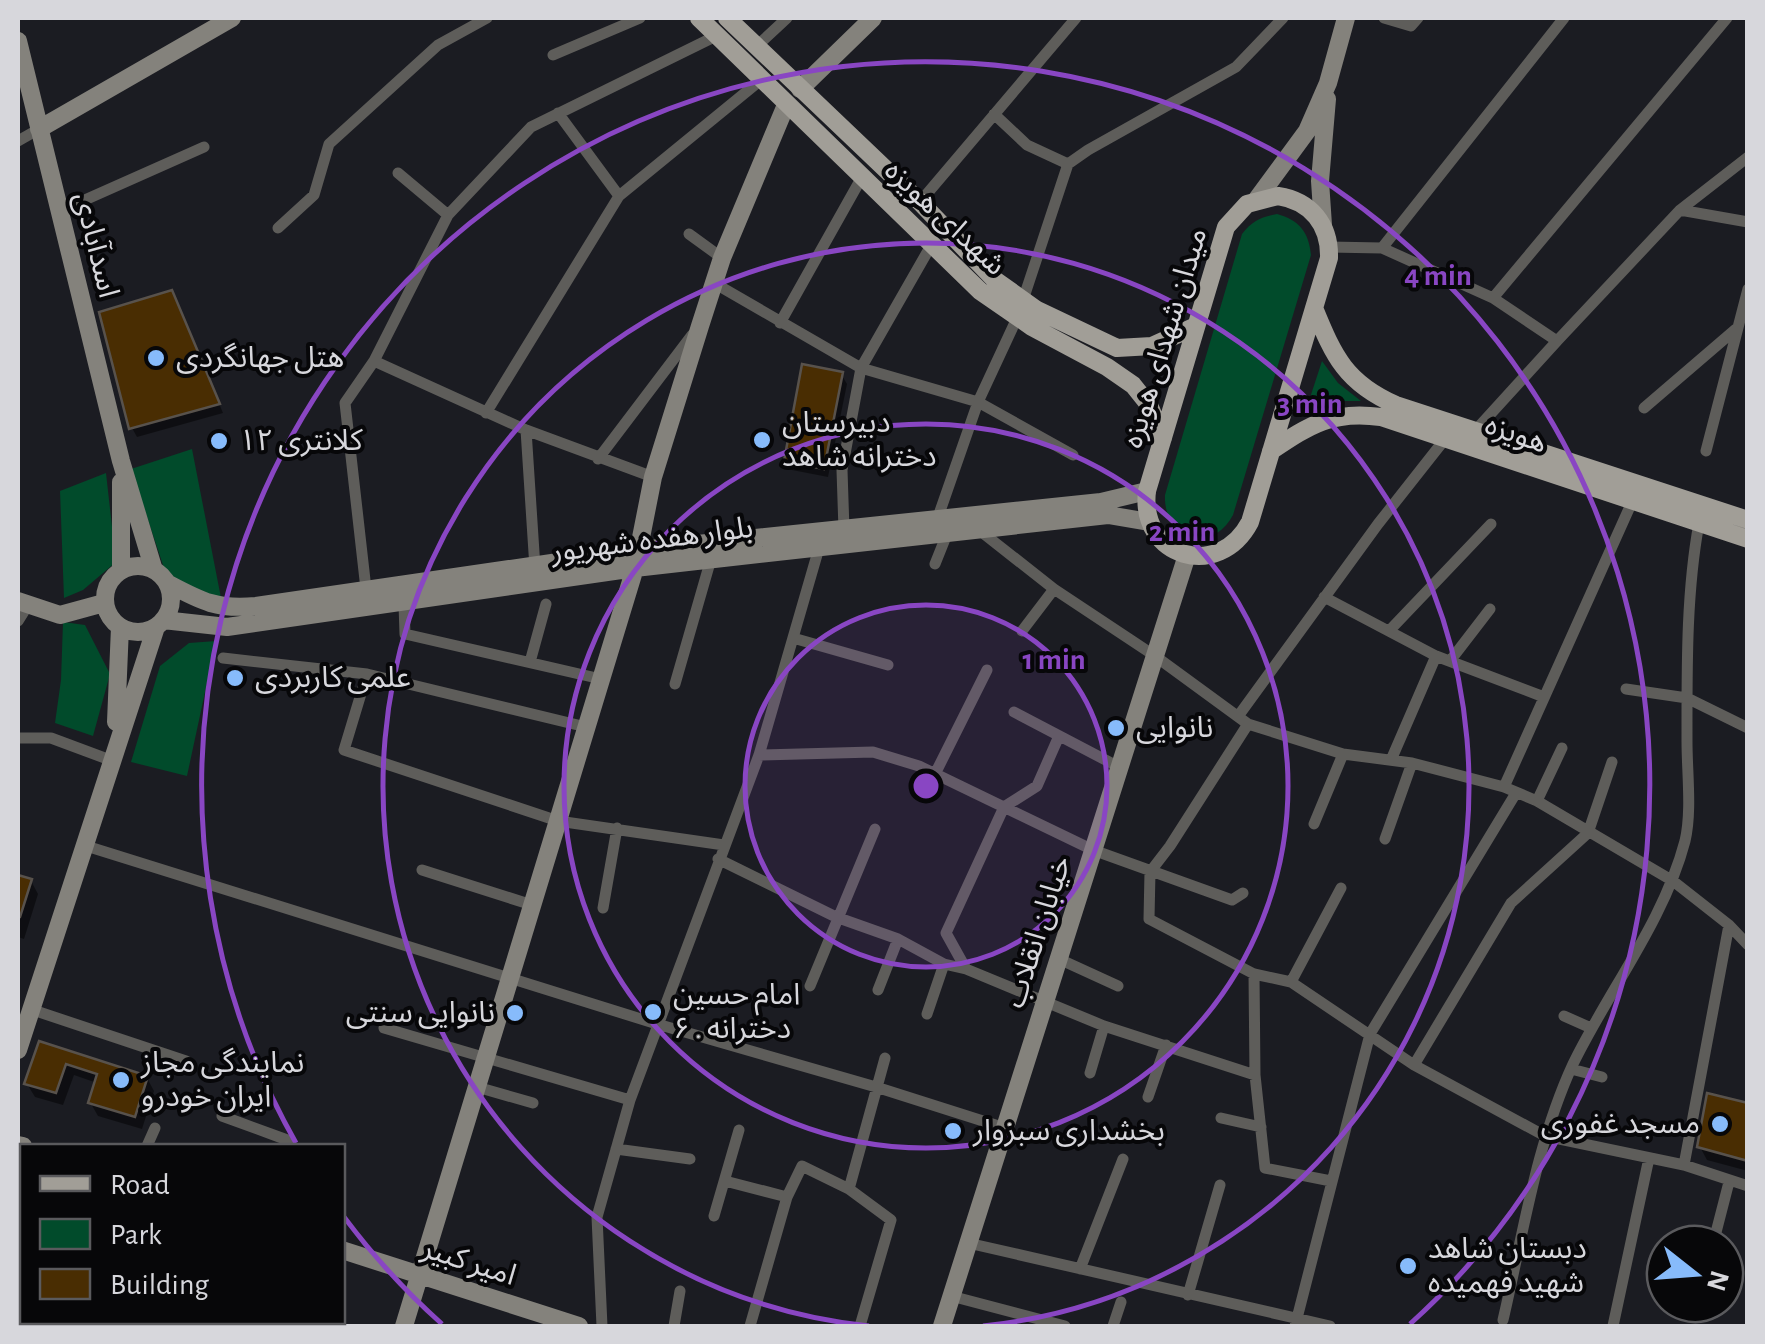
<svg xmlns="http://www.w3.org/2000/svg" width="1765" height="1344" font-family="'Alegreya Sans','Noto Sans Arabic',sans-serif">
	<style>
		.green { fill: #014b2b }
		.shadow { fill: #0007 }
		.building { fill: #492d02; stroke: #58524c; stroke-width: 2.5 }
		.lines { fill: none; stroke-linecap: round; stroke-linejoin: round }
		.street { stroke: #5e5d5a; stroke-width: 11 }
		.secondary { stroke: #84827c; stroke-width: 18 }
		.primary { stroke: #a19e97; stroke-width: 18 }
		.ring { fill: none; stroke: #8946c3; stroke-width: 5 }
		.poi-dot { fill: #87bbfb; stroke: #070709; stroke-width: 4 }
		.labels { text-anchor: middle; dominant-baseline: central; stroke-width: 8; stroke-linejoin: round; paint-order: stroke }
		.street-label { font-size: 30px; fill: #d7d7dc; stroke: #070709 }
		.poi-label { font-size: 30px; fill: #d7d7dc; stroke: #070709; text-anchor: start }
		.centre { fill: #8946c3; stroke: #070709; stroke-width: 5 }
		.ring-label { font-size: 30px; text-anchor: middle; font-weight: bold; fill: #8946c3; stroke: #070709; stroke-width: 8; stroke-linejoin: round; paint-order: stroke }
	</style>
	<rect width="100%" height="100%" fill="#1b1c22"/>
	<!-- green -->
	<path class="green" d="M1277,214C1299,220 1309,232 1311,255L1233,515C1212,555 1163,539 1165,495L1242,234C1252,221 1261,217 1277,214Z
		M1322,361L1338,383L1361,401H1337L1305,413Z
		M192,449L222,603L167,577L131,469Z
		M106,473L116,562L83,590L64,598L60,491Z
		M63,622L85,625L110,674L93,736L55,723L61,680Z
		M216,641L187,776L131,762L160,666L189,643Z"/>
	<!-- shadow -->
	<path class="shadow" d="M177,303L223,413L137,437L132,428Z
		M841,374L847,384L828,477L792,470L786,461Z
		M18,877L31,881L38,894L24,939L18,937Z
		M40,1044L147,1078L154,1091L142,1129L98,1116L90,1102L97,1083L74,1075L63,1105L35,1097L27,1084Z
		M1748,1106V1171L1707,1160L1700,1147Z"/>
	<!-- building -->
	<path class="building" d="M172,290L220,404L129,429L99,312Z
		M802,364L843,372L824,469L784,461Z
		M18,875L32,879L20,917H18Z
		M39,1041L148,1076L135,1117L88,1103L97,1074L66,1064L56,1093L24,1084Z
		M1707,1093L1748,1103V1161L1697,1147Z"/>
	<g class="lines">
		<!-- street -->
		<path class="street" d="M1384,18L1411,26L1418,18
			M757,46L787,18
			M553,55L640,18
			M558,113L619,196
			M994,114L1027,145L1068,164
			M18,141L39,129
			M398,173L448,215
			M920,202L1076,18
			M1680,210L1748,222
			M60,211L204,147
			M278,228L314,195L329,144L438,45L487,18
			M689,234L722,258
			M1329,247L1382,248L1493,298L1557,341L1680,210L1748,157
			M1382,248L1564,18
			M714,283L861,368L978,402L1073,455
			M1493,298L1727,18
			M1023,300L1068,164L1088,150L1236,67L1283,18
			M780,323L862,177
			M374,361L526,430L653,477
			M1644,408L1736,329
			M486,413L619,196L762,79
			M526,430L535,568
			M1475,431L1557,341
			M1706,451L1748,289
			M598,459L692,335
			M938,517L978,402L1017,318
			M844,530L842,470L861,368L933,242
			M979,530L1054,589L1155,656L1248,724L1343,754L1412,763L1504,787L1537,801L1673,881L1729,925L1748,945
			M935,564L947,534
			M366,589L345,403L374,361L448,215L531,127L718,35
			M1324,597L1436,656L1544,697
			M404,604L405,634L601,679
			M18,621L28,605
			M1022,631L1054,589
			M1389,631L1491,524
			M793,638L888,665
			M223,658L367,674L586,727
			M1450,661L1490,609
			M530,662L546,604
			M367,674L344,750L558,821L724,845
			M675,684L711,559
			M1626,689L1687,698L1748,728
			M1014,712L1119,767
			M1239,715L1378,524L1445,439
			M18,738H51L110,760
			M759,755L873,752L919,766L1093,850L1232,900L1243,893
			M1391,760L1436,656
			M935,774L987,670
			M1504,787L1632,502
			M1537,801L1562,748
			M1314,824L1343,754
			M1385,839L1412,763
			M83,845L657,1024L876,1087L1005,1128
			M718,859L836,917L898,939L944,964L966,969L1104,1026L1255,1075L1265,1168L1331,1181
			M422,870L532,905
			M1150,872L1149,919L1254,974L1291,982L1414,1065L1545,1136L1684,1165L1748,1186
			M1150,872L1170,846L1248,724
			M603,908L617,828
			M1059,959L1118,986
			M966,969L946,933L1004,807L1037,786L1059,736
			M1254,974L1255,1075
			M1291,982L1341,888
			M810,986L875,829
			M878,990L898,939
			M30,1009L186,1061
			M927,1014L944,964
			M1564,1016L1591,1028
			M384,1028L630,1100
			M1414,1065L1511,903L1588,833L1612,762
			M1571,1069L1602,1077
			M1090,1073L1104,1026
			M477,1087L533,1103
			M1148,1097L1166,1045
			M222,1116L290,1141L288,1146
			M1221,1118L1261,1127
			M147,1146L155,1128
			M616,1149L690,1159
			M1684,1165L1729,925
			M725,1181L787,1197
			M849,1189L891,1220L860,1326
			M714,1216L739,1130
			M968,1243L1330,1326
			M1713,1244L1729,1182
			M1080,1269L1123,1159
			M18,1288L22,1290
			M1188,1295L1220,1185
			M951,1296L1065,1326
			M1503,1320C1523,1235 1536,1144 1573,1064C1609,990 1664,921 1685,841C1692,811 1687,773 1687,742C1687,670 1686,594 1699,523
			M113,1322L127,1326
			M312,1326L315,1322
			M602,1326L597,1217L630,1100L759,755L819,548
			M674,1326L680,1291
			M750,1326L787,1197L802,1166L849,1189L885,1058
			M1113,1326L1121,1302
			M1295,1326L1370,1034L1516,793
			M1613,1326L1649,1158"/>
		<!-- secondary -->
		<path class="secondary" d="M18,41L121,461L153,567
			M800,89L873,18
			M39,129L232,18
			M1257,199L1307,131L1328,83L1346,18
			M1323,225L1320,181L1327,99
			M105 599a33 33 0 1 1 66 0a33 33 0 1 1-66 0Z
			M121,571V482
			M167,583C201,601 217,610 256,606L640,550L1101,502L1147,491
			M18,601L60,615L104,603
			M163,620L227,627L635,568L1108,515L1149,522
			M116,722L120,627
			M18,1050L156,627
			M18,1145L23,1146
			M18,1197L22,1191
			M342,1250L579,1326
			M404,1326L635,568L653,477L700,326L722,258L786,105
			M942,1326L1187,555"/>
		<!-- primary -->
		<path class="primary" d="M699,18L980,291L1032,327L1107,367L1133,385L1149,405L1163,438
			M727,18L920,202L995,280L1037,310L1117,348L1152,346L1196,326
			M1278,196C1311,201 1330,225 1329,258L1250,522C1219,581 1139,558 1147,491L1226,227L1247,204Z
			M1314,308C1334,357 1346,383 1396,405L1748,520
			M1271,451C1310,425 1332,410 1381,417L1748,539"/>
	</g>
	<!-- distance rings -->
	<circle cx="926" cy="786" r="181" fill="#8946c3" fill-opacity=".12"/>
	<g class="ring">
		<circle cx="926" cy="786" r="181"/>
		<circle cx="926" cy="786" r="362"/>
		<path d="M869 1326A543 543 0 1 1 983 1326"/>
		<path d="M442 1324A724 724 0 0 1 344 1217M296 1143A724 724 0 1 1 1410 1324"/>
	</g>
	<!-- markers -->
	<g class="poi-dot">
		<circle cx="156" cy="358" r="10"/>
		<circle cx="762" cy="440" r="10"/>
		<circle cx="219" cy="441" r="10"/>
		<circle cx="235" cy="678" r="10"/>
		<circle cx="1116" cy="728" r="10"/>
		<circle cx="653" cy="1012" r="10"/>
		<circle cx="515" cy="1013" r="10"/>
		<circle cx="121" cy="1080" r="10"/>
		<circle cx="1720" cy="1124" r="10"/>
		<circle cx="953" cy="1131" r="10"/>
		<circle cx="1408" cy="1266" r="10"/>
	</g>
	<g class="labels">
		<!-- street labels -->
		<g class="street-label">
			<text transform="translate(945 218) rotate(43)">شهدای هویزه</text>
			<text transform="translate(96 245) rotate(76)">اسدآبادی</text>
			<text transform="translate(1165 338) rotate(-73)">میدان شهدای هویزه</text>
			<text transform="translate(1516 434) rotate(19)">هویزه</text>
			<text transform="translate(652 540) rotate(-7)">بلوار هفده شهریور</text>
			<text transform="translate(1038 932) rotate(-72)">خیابان انقلاب</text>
			<text transform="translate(469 1262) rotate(18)">امیر کبیر</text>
		</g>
		<!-- poi labels -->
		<g class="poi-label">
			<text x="176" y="358">هتل جهانگردی</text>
			<text x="782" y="423">دبیرستان<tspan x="782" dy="34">دخترانه شاهد</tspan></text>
			<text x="239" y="441">کلانتری ۱۲</text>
			<text x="255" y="678">علمی کاربردی</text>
			<text x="1136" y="728">نانوایی</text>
			<text x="673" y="995">امام حسین<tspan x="673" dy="34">۶ . دخترانه</tspan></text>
			<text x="495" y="1013" text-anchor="end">نانوایی سنتی</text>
			<text x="141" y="1063">نمایندگی مجاز<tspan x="141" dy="34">ایران خودرو</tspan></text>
			<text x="1700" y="1124" text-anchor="end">مسجد غفوری</text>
			<text x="973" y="1131">بخشداری سبزوار</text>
			<text x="1428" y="1249">دبستان شاهد<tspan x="1428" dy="34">شهید فهمیده</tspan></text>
		</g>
	</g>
	<circle cx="926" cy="786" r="15" class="centre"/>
	<g class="ring-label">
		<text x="1438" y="285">4 min</text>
		<text x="1310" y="413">3 min</text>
		<text x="1182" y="541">2 min</text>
		<text x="1054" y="669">1 min</text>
	</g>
	<!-- border -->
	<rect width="1765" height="1344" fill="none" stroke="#d7d7dc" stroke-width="40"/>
	<!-- legend -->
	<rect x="20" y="1144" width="325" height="180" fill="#070709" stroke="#5a5a5d" stroke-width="2.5"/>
	<rect x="40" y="1176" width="50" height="15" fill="#a19e97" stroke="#5a5a5d" stroke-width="2.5"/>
	<text x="110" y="1194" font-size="30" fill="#d7d7dc">Road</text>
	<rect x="40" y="1219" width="50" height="30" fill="#014b2b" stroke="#5a5a5d" stroke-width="2.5"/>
	<text x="110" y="1244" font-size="30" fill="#d7d7dc">Park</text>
	<rect x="40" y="1269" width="50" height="30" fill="#492d02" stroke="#5a5a5d" stroke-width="2.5"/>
	<text x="110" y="1294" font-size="30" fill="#d7d7dc">Building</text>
	<!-- north arrow -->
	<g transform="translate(1695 1274) rotate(107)"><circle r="48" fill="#070709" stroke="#5a5a5d" stroke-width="2.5"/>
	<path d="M0-8L18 38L0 25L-18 38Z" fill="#87bbfb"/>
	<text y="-15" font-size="28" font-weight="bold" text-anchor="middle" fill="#d7d7dc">N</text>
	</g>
</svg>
